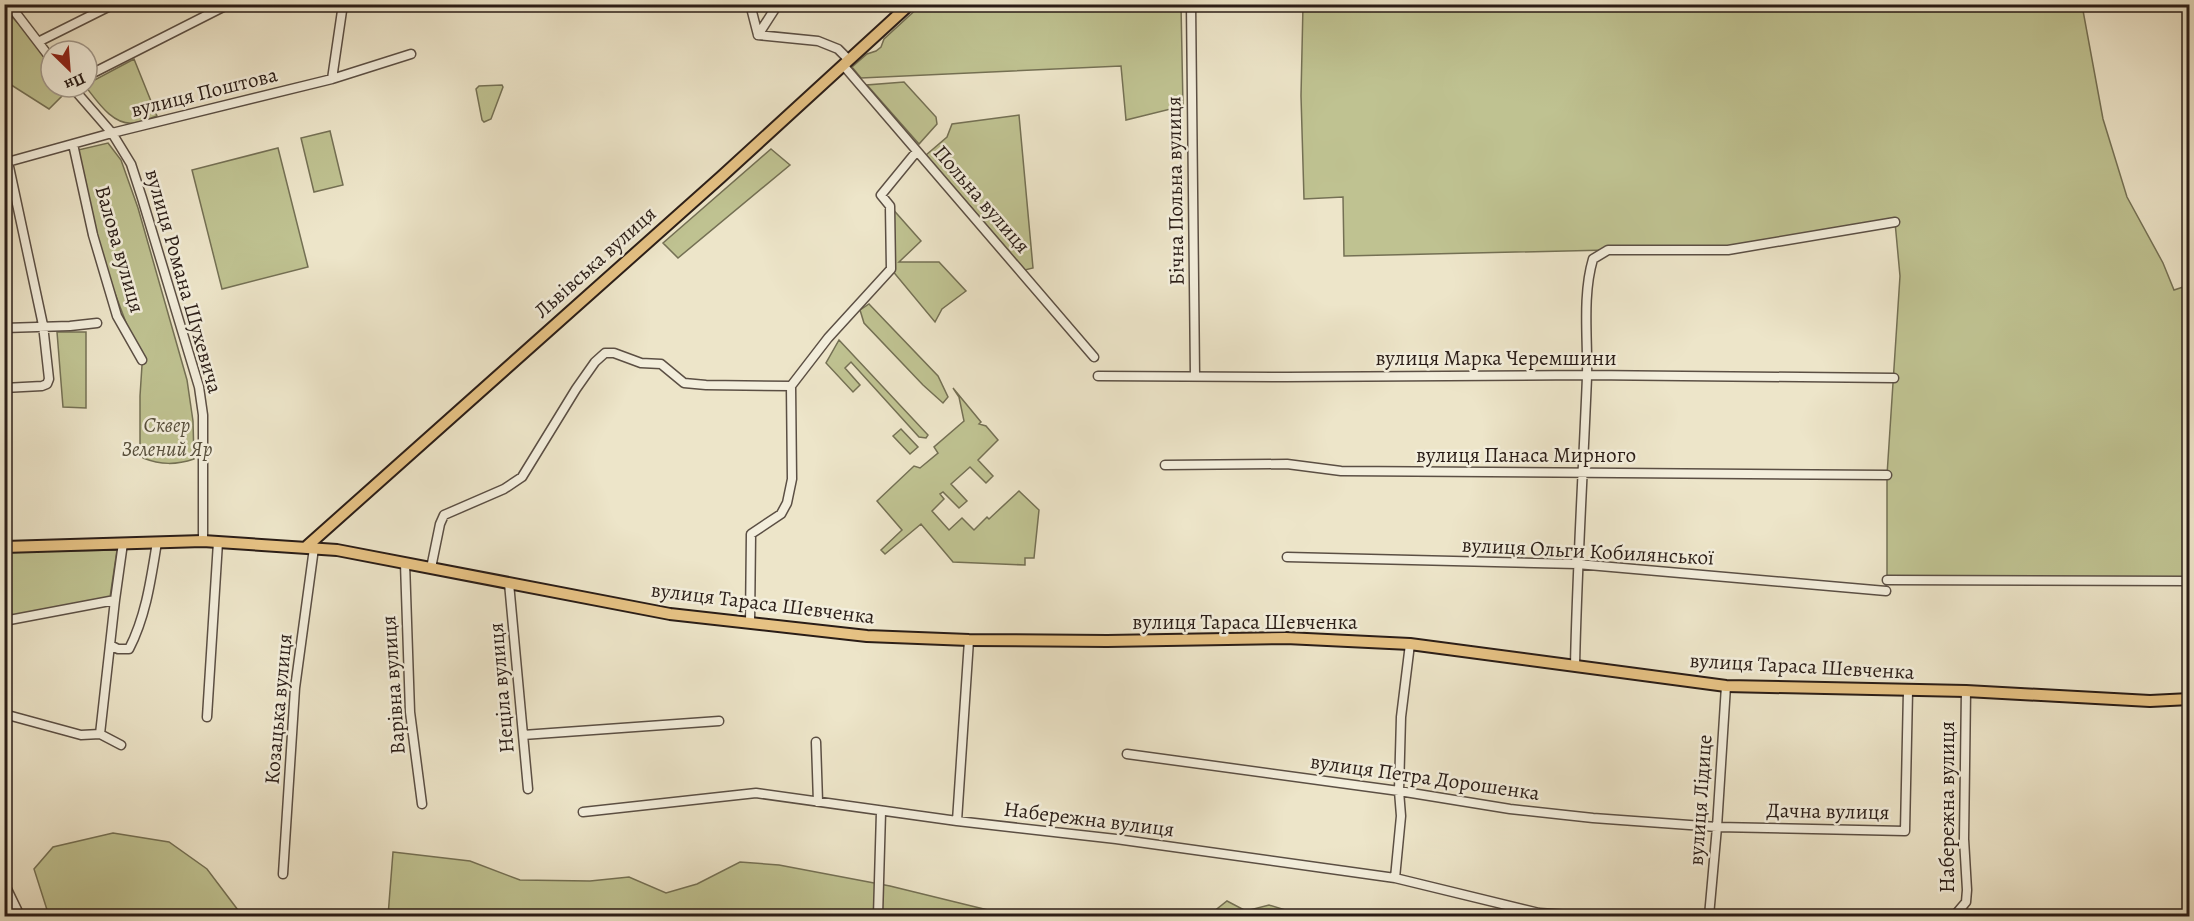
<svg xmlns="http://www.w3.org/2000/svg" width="2194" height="921" font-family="Alegreya,serif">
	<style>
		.green { fill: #bfc291; stroke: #747054; stroke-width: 1.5 }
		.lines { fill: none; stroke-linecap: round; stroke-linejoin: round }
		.minor-casing { stroke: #5b4f44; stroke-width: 11 }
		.major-casing { stroke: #2a1d17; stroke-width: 14 }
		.minor { stroke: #f3eedc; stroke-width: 8 }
		.major { stroke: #e6c284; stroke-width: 10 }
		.labels { text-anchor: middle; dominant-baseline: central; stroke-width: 5; stroke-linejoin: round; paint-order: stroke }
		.street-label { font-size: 21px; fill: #2a1d17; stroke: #f3eedc }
		.park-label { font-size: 21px; font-style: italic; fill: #574f3c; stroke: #f3eedc }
	</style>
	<rect width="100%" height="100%" fill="#ede5c9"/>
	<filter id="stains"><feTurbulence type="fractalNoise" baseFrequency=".00333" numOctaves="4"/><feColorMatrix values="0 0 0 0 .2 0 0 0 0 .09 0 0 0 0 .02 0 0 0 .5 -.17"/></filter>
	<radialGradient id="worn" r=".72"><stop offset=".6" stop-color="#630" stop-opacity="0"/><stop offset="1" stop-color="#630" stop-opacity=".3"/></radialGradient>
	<!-- green -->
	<path class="green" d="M921,5H1181L1183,106L1126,120L1121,66L861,78L852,67L867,54L876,51L881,47L884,39Z
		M1303,5H2082L2103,119L2127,197L2163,263L2174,290L2189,285V581L1887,580V475L1900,276L1895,222L1728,250H1608L1344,256L1343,197L1304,199L1301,96Z
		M5,9L38,45L51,64V87H68L69,89L49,109L5,81Z
		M134,59L157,116C150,118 142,122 134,123C113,126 97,101 86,87L87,84Z
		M904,82L936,117L937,124L919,144L867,85Z
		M502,85L503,87L491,119L484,122L482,120L476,89L479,86Z
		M1019,115L1033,268L1025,270L926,155L947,137L952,124Z
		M330,131L343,185L314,192L301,138Z
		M108,143L121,160L138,208L187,380L193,421L194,459C176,465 161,465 143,458L140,453V396L142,365L99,251L78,150Z
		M278,148L308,267L222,289L192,170Z
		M771,149L790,165L678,258L663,243Z
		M890,206L921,241L899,262H939L966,291L942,309L935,322L891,269Z
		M869,304L938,376L948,397L943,403L923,385L864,323L860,310Z
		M57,332H86V408L63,407Z
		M839,340L928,435L926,438L919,437L851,362L845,368L860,385L853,392L826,363Z
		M953,388L981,422L979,424L986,426L998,440L978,460L993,476L986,483L970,467L951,484L967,501L959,508L943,492L940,494L944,499L932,511L949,530L962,518L974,530L987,517L989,519L1019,491L1039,510L1034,558H1025V565L953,562L921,524L885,554L881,550L902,530L877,501L914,466L920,468L938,453L934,447L964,421L959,397Z
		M901,429L918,447L910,454L893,436Z
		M117,550L110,597L17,617H11L7,612L4,552Z
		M113,833L169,842L207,869L241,914L248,916H49L34,869L53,847Z
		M393,852L470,861L520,880L590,881L629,877L666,893L697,884L740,862L779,865L890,886L992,911L1073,916H388Z
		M1227,901L1246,911L1269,905L1295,913L1341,916H1208Z"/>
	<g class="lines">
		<!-- minor casing -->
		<g class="minor-casing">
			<path id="minor" d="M9,4L51,59
				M750,4L758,35
				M1191,4L1195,376
				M758,35L818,41L838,49L849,60
				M758,35L778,4
				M38,42L114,4
				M843,65L1094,357
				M87,76L229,4
				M332,79L343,4
				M72,87L112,133L131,164L142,198L199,387L203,415V541
				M73,144L93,235L117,316L142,360
				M4,163L112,133L332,79L411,54
				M4,328L70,326L97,323
				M1098,376L1287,377L1587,375L1894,378
				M4,388L42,386L47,384L49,379L43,325L8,162
				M1165,465L1287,464L1341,471L1887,475
				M1287,557L1577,564L1886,591
				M405,563L410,712L422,804
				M431,568L440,524L444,515L504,489L522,477L576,389L595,362L605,353H614L641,363L661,364L684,383L706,385L791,386
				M1887,580L2190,581
				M509,583L528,789
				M4,621L115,600
				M750,623L751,534L781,514L787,503L792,479L791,386L828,338L891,269L890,206L881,195L917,151
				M110,645L118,649H129C146,616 151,579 157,542
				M4,663V672
				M1575,666C1577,570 1583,474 1587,377C1588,339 1582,296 1593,259L1608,250H1728L1895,222
				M4,714L81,735L100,734L121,745
				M207,717L218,542
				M100,734L115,600L123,543
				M523,735L719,721
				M816,742L818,802
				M1127,754L1399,791L1510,809L1593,818L1717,827L1905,831L1908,691
				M583,812L756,793L957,821L1116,839L1395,878L1539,913L1586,916
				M957,821L969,640
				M283,874L295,688L314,548
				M1395,878L1401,816L1399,791L1401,717L1410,644
				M4,883L20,916
				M878,916L881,812
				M1709,916L1717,827L1726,686
				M1950,916L1955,915L1966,902L1967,890L1964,839L1966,691"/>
		</g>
		<!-- major casing -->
		<g class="major-casing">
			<path id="major" d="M4,547L203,541L337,550L670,614L867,636L969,640L1107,641L1286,638L1410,644L1726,686L1966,691L2150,701L2190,699
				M306,547L721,177L910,4"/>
		</g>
		<!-- minor -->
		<use href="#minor" class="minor"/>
		<!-- major -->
		<use href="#major" class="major"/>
	</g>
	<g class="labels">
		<!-- street labels -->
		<g class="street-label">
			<text transform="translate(204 92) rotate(-14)">вулиця Поштова</text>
			<text transform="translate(1175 191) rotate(-91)">Бічна Польна вулиця</text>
			<text transform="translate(982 199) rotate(49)">Польна вулиця</text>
			<text transform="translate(120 249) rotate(74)">Валова вулиця</text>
			<text transform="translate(595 262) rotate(-42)">Львівська вулиця</text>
			<text transform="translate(184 281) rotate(74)">вулиця Романа Шухевича</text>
			<text x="1496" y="358">вулиця Марка Черемшини</text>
			<text x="1526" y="455">вулиця Панаса Мирного</text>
			<text transform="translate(1588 551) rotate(3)">вулиця Ольги Кобилянської</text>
			<text transform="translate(763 603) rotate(7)">вулиця Тараса Шевченка</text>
			<text x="1245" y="622">вулиця Тараса Шевченка</text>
			<text transform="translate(1802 666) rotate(3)">вулиця Тараса Шевченка</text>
			<text transform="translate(393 685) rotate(-94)">Варівна вулиця</text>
			<text transform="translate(501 688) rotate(-95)">Неціла вулиця</text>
			<text transform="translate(278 709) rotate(-85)">Козацька вулиця</text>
			<text transform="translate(1425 777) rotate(8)">вулиця Петра Дорошенка</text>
			<text transform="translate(1700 800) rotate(-86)">вулиця Лідице</text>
			<text transform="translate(1947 807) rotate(-90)">Набережна вулиця</text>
			<text transform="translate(1828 811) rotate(1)">Дачна вулиця</text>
			<text transform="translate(1089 819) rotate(7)">Набережна вулиця</text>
		</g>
		<!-- park labels -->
		<g class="park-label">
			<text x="167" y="425">Сквер<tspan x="167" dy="24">Зелений Яр</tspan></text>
		</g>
	</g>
	<!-- margin -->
	<rect width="2194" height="921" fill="none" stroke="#ede5c9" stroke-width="24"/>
	<rect x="6" y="6" width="2182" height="909" fill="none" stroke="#2a1d17" stroke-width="3"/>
	<rect x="12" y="12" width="2170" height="897" fill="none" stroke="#2a1d17" stroke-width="1.5"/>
	<!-- north arrow -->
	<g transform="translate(69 69) rotate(155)"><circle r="28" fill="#f3eedc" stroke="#a39a8d" stroke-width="1.5"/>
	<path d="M0-4.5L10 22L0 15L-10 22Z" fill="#8f2418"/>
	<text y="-9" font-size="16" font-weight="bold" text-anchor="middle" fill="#2a1d17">Пн</text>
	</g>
	<rect width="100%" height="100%" filter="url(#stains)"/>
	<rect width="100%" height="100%" fill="url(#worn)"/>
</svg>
